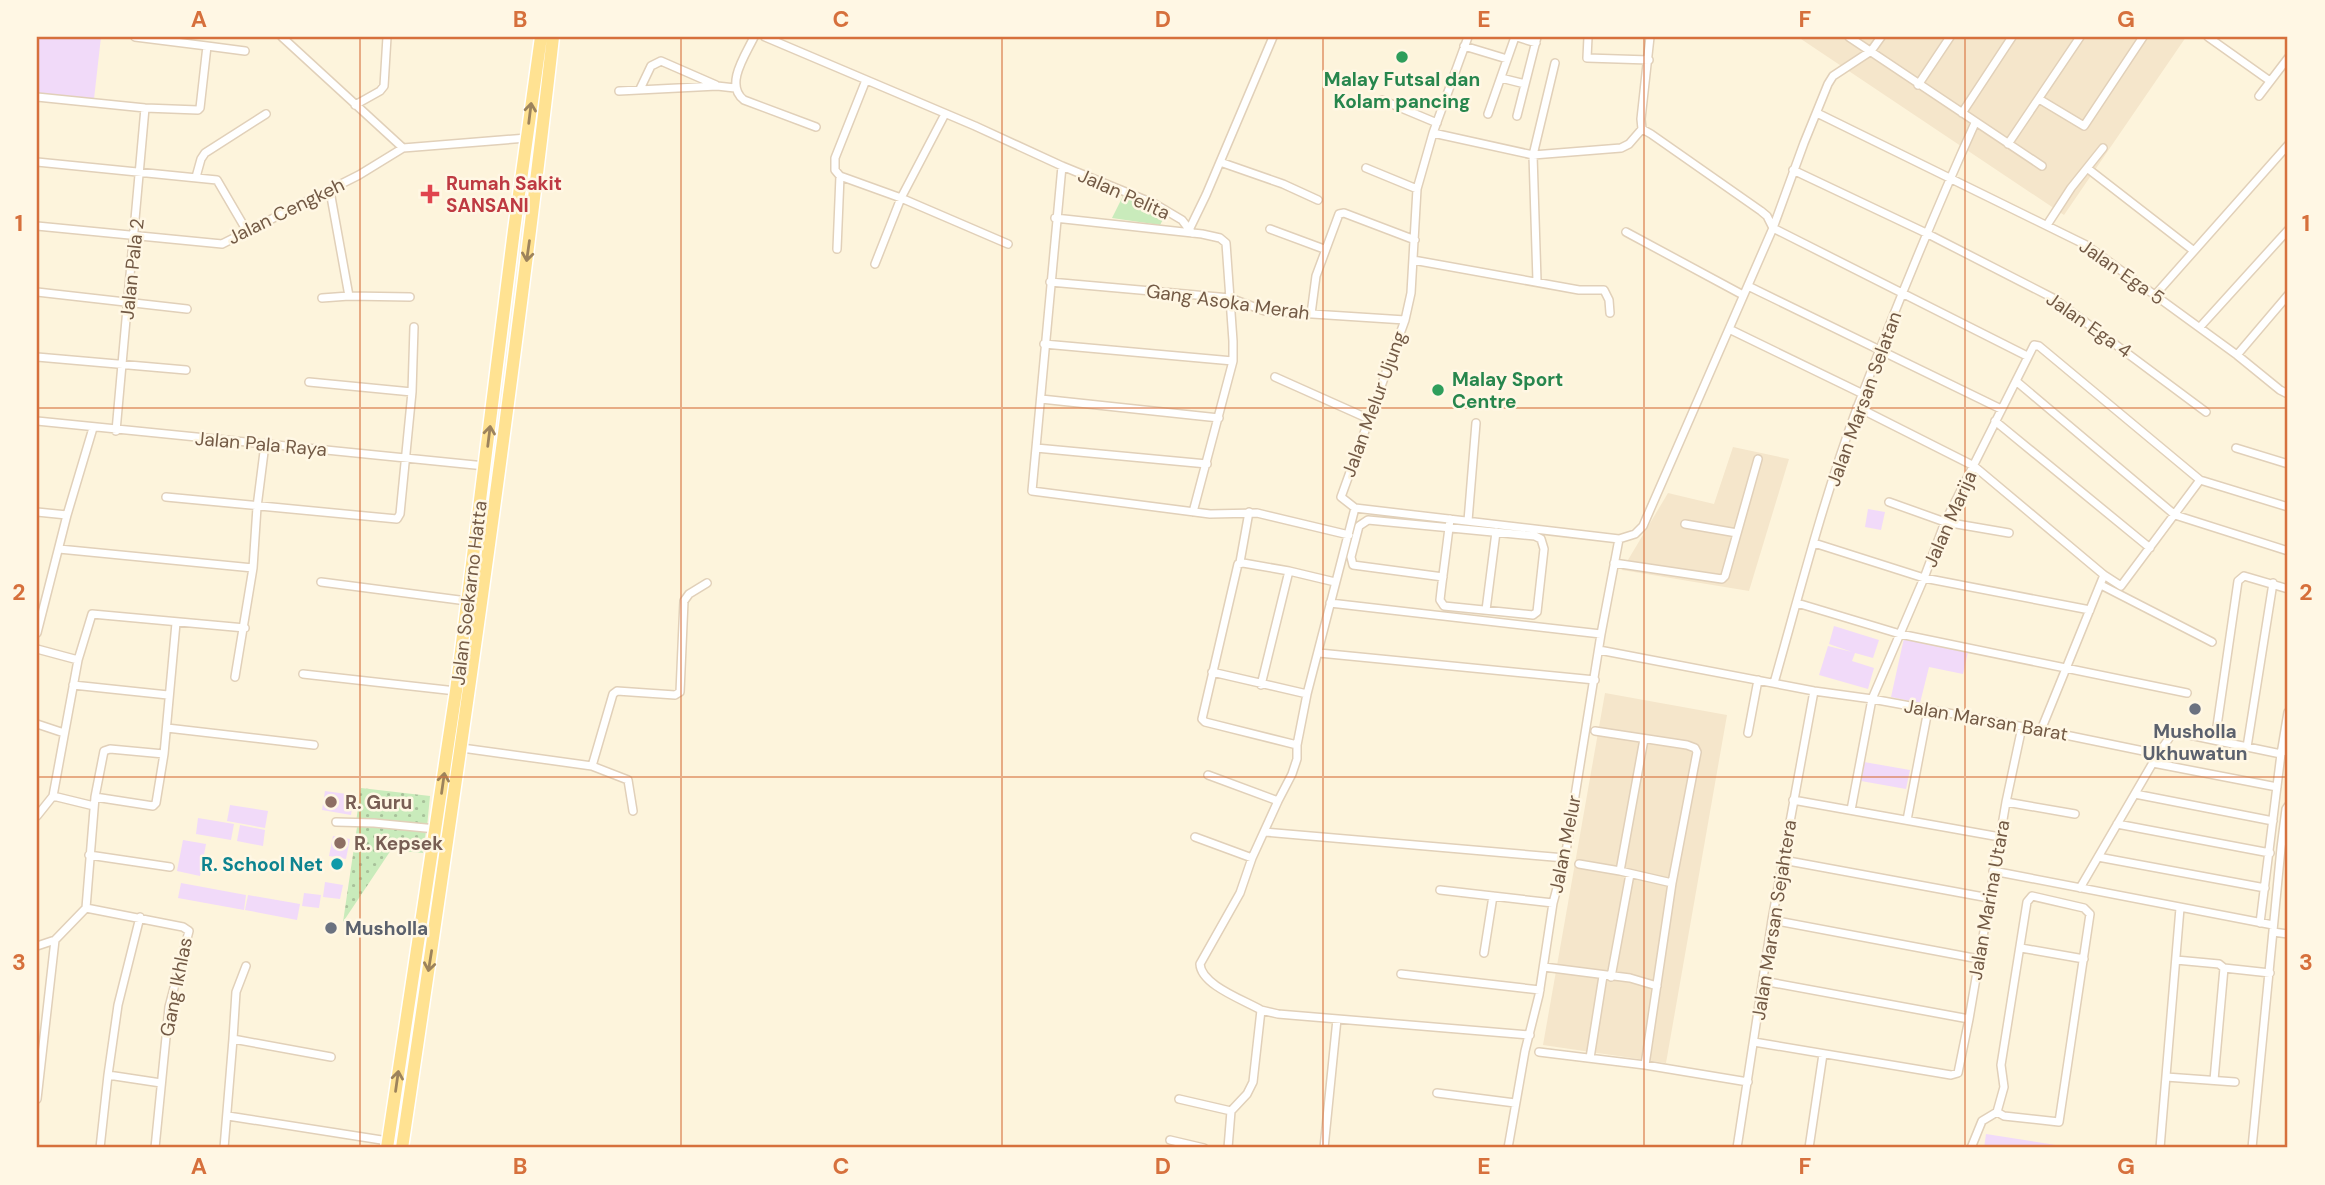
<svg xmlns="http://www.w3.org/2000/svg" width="2325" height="1185" font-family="'DM Sans',sans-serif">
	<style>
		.residential { fill: #f5e6cb }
		.education { fill: #f1daf9 }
		.green { fill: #c9ebbb }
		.garden { fill: url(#garden-dots) }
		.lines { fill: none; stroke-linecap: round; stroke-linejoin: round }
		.street-casing { stroke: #e1d0b9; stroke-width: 10 }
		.primary-casing { stroke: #fff; stroke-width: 15 }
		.street { stroke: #fff; stroke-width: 7 }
		.primary { stroke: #ffe292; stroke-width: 12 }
		.oneway { stroke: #9d835c }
		.grid { fill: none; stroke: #d6703c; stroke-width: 2; stroke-opacity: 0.55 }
		.leisure-dot { fill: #2e9e5b; stroke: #fff7e4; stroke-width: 2.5 }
		.health-dot { fill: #e0444e; stroke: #fff7e4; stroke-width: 2.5 }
		.worship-dot { fill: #6b7280; stroke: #fff7e4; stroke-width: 2.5 }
		.education-dot { fill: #8d6e63; stroke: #fff7e4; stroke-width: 2.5 }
		.culture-dot { fill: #0f9aa8; stroke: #fff7e4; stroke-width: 2.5 }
		.labels { text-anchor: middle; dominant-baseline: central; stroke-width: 5; stroke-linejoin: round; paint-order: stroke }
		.leisure-label { font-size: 19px; font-weight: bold; fill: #27864d; stroke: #fff7e4 }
		.health-label { font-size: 19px; font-weight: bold; fill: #be3a42; stroke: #fff7e4; text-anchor: start }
		.street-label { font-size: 19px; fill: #735a45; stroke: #fff7e4 }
		.worship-label { font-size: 19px; font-weight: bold; fill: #5b616d; stroke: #fff7e4 }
		.education-label { font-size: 19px; font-weight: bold; fill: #785e54; stroke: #fff7e4; text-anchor: start }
		.culture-label { font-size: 19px; font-weight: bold; fill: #0d838f; stroke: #fff7e4; text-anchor: end }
		.neatline { fill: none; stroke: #d6703c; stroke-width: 2.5 }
		.grid-label { font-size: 23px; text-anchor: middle; font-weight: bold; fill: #d6703c }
	</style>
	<defs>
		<pattern id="garden-dots" width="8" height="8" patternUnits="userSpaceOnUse" patternTransform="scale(1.75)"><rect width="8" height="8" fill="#c9ebbb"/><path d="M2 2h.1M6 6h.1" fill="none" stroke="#a8c19a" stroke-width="1.8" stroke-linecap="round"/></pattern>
	</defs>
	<rect width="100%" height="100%" fill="#fdf4dc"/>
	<!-- residential -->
	<path class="residential" d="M1798,37H2186L2064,215Z
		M1733,447L1789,459L1749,591L1622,570L1668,493L1714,504Z
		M1605,693L1727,715L1666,1063L1543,1045Z"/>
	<!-- education -->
	<path class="education" d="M37,37H101L94,99L37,93Z
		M1868,509L1885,512L1881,530L1865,527Z
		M1834,626L1879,640L1873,658L1855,653L1852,661L1874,668L1868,689L1819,675L1828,646L1852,652L1829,644Z
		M1904,638L1968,652L1963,674L1929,667L1920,703L1891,697Z
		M1864,762L1910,770L1906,789L1861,781Z
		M325,791L354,795L351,815L322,810Z
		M230,805L268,811L265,828L227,821Z
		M198,818L234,824L231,840L196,834Z
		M240,825L265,830L263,846L237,841Z
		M333,836L350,839L346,859L329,856Z
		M183,840L206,844L200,876L177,871Z
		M325,882L343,885L340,899L323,897Z
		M181,883L246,895L244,910L178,898Z
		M304,893L321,895L319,908L302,906Z
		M248,895L300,904L297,920L245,910Z
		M1986,1134L2075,1148H1984Z"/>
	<!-- green -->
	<path class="green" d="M1123,196L1166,214L1160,225L1112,218Z"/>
	<!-- garden -->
	<path class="garden" d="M361,788L430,796L427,827L368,819L356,822Z
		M369,824L426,831L423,853L391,850L343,922L357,827Z"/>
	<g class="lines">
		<!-- street casing -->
		<g class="street-casing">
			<path id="street" d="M282,37L403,148
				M754,37C746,54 724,85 744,100L816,127
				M765,37L975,126L1062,166L1155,204L1182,220L1192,233
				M1468,37L1433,133L1417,189L1411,293L1405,320L1341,497L1355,508L1619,539L1635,534L1643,526L1773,228L1804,143L1828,84L1833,76L1871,51L1881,37
				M1517,37L1536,43
				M1588,37L1587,58L1649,60
				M1849,37L2042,166
				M2208,37L2270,81
				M207,46L245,51
				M1464,46L1507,59
				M1501,78L1525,84
				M1918,85L1950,37
				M640,89L651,66L661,61L716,85
				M619,91L717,86L735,88
				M2259,96L2288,58
				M37,97L145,108L198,110L200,108L207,46L135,37
				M2039,99L2084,126L2143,37
				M1382,100L1437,123
				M355,105L380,91L384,86L387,37
				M1817,113L2086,245L2237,355L2280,390L2288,394
				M1962,113L2012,37
				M1488,114L1515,37
				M1517,116L1537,37
				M1642,129L1641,119L1650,37
				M1433,133L1533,155L1621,148L1629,144L1642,129L1651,134L1761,211L1767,216L1773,228
				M2008,144L2080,37
				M37,162L217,180L248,233
				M1220,162L1283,184L1318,200
				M1062,166L1032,491L1210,514L1257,513L1349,535
				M1366,168L1417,189
				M2087,168L2194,251
				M1793,170L1926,233L2053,298L2206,412
				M840,176L901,198L1008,244
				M196,177L201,159L205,153L266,114
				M330,191L349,296L410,297
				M1055,218L1202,234L1220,238L1226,243L1233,341V361L1193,512
				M2047,225L2071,188L2103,148
				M37,226L222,244L359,175L403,148L527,138
				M1190,228L1206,195L1273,37
				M1773,228L2027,356
				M1270,229L1324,249
				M1626,232L1743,295
				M837,249L840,176L835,170V158L866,80
				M1413,260L1579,290H1604L1609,300L1610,313
				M875,264L901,198L945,114
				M1537,281L1533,155L1555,63
				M1050,282L1230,298L1265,311L1405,320
				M1748,286L2001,409
				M37,292L187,309
				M2155,295L2288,145
				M322,298L349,296
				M1311,314L1316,276L1339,214L1344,213L1415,240
				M2200,327L2288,230
				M1729,329L1863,394
				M1044,344L1233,361
				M2237,355L2288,295
				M37,357L186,370
				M1275,377L1369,419
				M2016,381L2175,515L2288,551
				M309,382L412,392
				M1041,399L1219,418
				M37,421L485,466
				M1995,421L2150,548
				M116,431L145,108
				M1036,448L1207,464
				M2236,448L2288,464
				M2200,480L2288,507
				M166,497L397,519L400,514L412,392L414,327
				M1889,502L1945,522L2009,533
				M37,512L67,515
				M1468,521L1476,423
				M1685,524L1737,533
				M1814,543L1924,578L2090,610
				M59,549L253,568
				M1240,562L1249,512
				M1614,563L1722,579L1725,576L1758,459
				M1289,571L1243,563L1238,564L1202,719L1205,722L1297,745L1307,694L1355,508
				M1443,577L1353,565L1351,557L1359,526L1368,520L1535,536L1541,539L1544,549L1537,612L1533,615L1444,606L1440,600C1443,573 1447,546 1450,519
				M321,582L467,601
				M2101,585L2212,642
				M1330,603L1601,634
				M1797,603L1900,634L2187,693
				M1486,610L1496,532
				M37,633L67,515L93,428
				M37,649L78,660
				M1599,650L1814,691L1872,699L2041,730L2158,754
				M1319,653L1595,680
				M1212,672L1307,694
				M303,674L456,691
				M235,677L253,568L257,507L265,444
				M1774,683C1800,591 1824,497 1857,408C1894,312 1933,216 1975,123
				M73,685L168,695
				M1261,685L1289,571L1335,582
				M37,724L64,733
				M167,728L314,745
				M2041,730L2104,575
				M1595,731L1687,745L1695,748L1697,752L1672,883L1645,1065
				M1748,733L1758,680
				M1644,739L1620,871L1672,883
				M2215,740L2238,581L2244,576L2288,589
				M2247,747L2273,583
				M462,748L592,766L613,694L617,691L675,695L680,692L684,601L689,594L707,583
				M2153,763L2277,787
				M592,766L628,780L633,811
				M1208,775L1278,801
				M2135,794L2273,821
				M53,796L94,806
				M95,797L153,806L156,803L164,754L176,623
				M1793,800L2000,837
				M2006,802L2075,814
				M1851,810L1872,699L1924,578L1945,522L2034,345L2039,346L2200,480L2121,586L2104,575L1974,466L1857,407
				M37,816L53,796L78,660L92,614L245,628
				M1907,820L1928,710
				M336,822L374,823L436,829
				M2117,824L2270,853
				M1265,832L1565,858
				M1195,837L1252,858
				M89,855L170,867
				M2098,857L2265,888
				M1783,860L1989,898
				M1579,864L1620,871
				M1993,871L2273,925
				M2080,888L2158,754L2172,734L2180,733L2281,754L2288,746
				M1440,890L1553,903
				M2032,896L2084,908L2090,914L2059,1122L2004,1116L1997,1112L2004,1087L2001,1065L2027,902Z
				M86,908L183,927L189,931L169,1007L155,1148
				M86,908L95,797L104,751L110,749L164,754
				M1772,920L1979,959
				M2260,923L2281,754L2288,712
				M2273,932L2288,934
				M37,946L55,940
				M2021,948L2084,959
				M1484,953L1493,896
				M2176,960L2219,964L2224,968L2214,1080
				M1544,967L1630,978L1657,986
				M2224,968L2270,973
				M1401,974L1540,990
				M1611,977L1630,874
				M1763,981L1969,1019
				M1261,1010L1278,1014L1530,1035
				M233,1039L236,992L246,966
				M1754,1042L1951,1075L1958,1073L1969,1019L2006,802L2022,727
				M1539,1052L1645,1065L1748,1082
				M1590,1058L1603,976
				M108,1075L118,1005L140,917
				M2166,1077L2235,1082
				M1437,1093L1515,1103
				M37,1099L55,940L86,908
				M1179,1099L1231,1111
				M228,1116L388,1141
				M1170,1140L1204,1148
				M100,1148L108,1075L161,1083
				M224,1148L233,1039L331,1057
				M1228,1148L1231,1111L1247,1094L1253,1082L1261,1010C1244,1000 1201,985 1200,964L1240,893L1252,858L1278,801L1292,774L1297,759V745
				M1324,1148L1337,1019
				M1508,1148L1525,1051L1539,995L1553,903L1565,858L1601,634L1619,539
				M1737,1148L1772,920L1814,691
				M1809,1148L1823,1054
				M1971,1148L1982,1121L1997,1112
				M2160,1148L2180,908
				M2252,1148L2281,848L2286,809L2288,806"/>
		</g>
		<!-- primary casing -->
		<g class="primary-casing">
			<path id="primary" d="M387,1148L456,691L514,230L541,37
				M402,1148C457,778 511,408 553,37"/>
		</g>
		<!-- street -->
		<use href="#street" class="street"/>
		<!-- primary -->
		<use href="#primary" class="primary"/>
	</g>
	<!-- one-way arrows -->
	<defs><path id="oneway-shaft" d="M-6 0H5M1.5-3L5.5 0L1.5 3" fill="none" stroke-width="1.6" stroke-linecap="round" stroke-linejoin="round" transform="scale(1.75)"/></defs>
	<g class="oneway">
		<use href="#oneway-shaft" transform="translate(530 113) rotate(-83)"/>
		<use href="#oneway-shaft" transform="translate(528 251) rotate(98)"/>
		<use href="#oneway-shaft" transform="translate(489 436) rotate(-83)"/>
		<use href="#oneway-shaft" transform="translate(443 783) rotate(-82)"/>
		<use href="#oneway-shaft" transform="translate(430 961) rotate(99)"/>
		<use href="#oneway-shaft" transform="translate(397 1081) rotate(-82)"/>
	</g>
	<!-- grid -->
	<path class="grid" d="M360,37V1148M681,37V1148M1002,37V1148M1323,37V1148M1644,37V1148M1965,37V1148M37,408H2288M37,777H2288"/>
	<!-- markers -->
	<g class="leisure-dot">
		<circle cx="1402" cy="57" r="7"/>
		<circle cx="1438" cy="390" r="7"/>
	</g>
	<path class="health-dot" d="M426.5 183.5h7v7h7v7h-7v7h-7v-7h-7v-7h7z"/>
	<g class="worship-dot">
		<circle cx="2195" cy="709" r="7"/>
		<circle cx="331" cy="928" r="7"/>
	</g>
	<g class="education-dot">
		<circle cx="331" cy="802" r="7"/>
		<circle cx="340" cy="843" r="7"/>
	</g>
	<circle class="culture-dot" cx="337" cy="864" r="7"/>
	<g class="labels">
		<!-- leisure labels -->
		<g class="leisure-label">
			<text x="1402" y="79">Malay Futsal dan<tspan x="1402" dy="22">Kolam pancing</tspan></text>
			<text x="1452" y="379" text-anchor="start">Malay Sport<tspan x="1452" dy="22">Centre</tspan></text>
		</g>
		<!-- health labels -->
		<g class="health-label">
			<text x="446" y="183">Rumah Sakit<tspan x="446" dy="22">SANSANI</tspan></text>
		</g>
		<!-- street labels -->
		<g class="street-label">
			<text transform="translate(1124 194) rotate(24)">Jalan Pelita</text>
			<text transform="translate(286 211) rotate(-26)">Jalan Cengkeh</text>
			<text transform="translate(132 269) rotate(-84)">Jalan Pala 2</text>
			<text transform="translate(2122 272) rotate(35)">Jalan Ega 5</text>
			<text transform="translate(1228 302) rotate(8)">Gang Asoka Merah</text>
			<text transform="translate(2089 325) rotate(35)">Jalan Ega 4</text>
			<text transform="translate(1864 399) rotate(-70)">Jalan Marsan Selatan</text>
			<text transform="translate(1374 404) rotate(-70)">Jalan Melur Ujung</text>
			<text transform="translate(261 444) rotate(5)">Jalan Pala Raya</text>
			<text transform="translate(1950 519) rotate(-66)">Jalan Marija</text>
			<text transform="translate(469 593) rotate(-83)">Jalan Soekarno Hatta</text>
			<text transform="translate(1986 720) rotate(10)">Jalan Marsan Barat</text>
			<text transform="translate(1565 844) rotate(-79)">Jalan Melur</text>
			<text transform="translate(1989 900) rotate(-80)">Jalan Marina Utara</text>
			<text transform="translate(1774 920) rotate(-81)">Jalan Marsan Sejahtera</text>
			<text transform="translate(176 987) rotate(-79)">Gang Ikhlas</text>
		</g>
		<!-- worship labels -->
		<g class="worship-label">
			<text x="2195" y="731">Musholla<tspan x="2195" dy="22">Ukhuwatun</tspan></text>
			<text x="345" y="928" text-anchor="start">Musholla</text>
		</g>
		<!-- education labels -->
		<g class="education-label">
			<text x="345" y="802">R. Guru</text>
			<text x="354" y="843">R. Kepsek</text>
		</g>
		<!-- culture labels -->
		<g class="culture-label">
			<text x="323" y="864">R. School Net</text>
		</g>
	</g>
	<!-- border -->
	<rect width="2325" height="1185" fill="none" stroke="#fff7e4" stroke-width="77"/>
	<rect x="38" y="38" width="2248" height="1108" class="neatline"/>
	<g class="grid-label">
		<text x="199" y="27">A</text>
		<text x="520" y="27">B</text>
		<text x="841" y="27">C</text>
		<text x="1163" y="27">D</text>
		<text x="1484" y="27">E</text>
		<text x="1805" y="27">F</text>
		<text x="2126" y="27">G</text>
		<text x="19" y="231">1</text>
		<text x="2306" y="231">1</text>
		<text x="19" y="600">2</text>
		<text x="2306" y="600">2</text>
		<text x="19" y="970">3</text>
		<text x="2306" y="970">3</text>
		<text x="199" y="1174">A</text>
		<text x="520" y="1174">B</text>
		<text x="841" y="1174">C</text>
		<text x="1163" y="1174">D</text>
		<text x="1484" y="1174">E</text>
		<text x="1805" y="1174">F</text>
		<text x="2126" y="1174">G</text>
	</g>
</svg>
